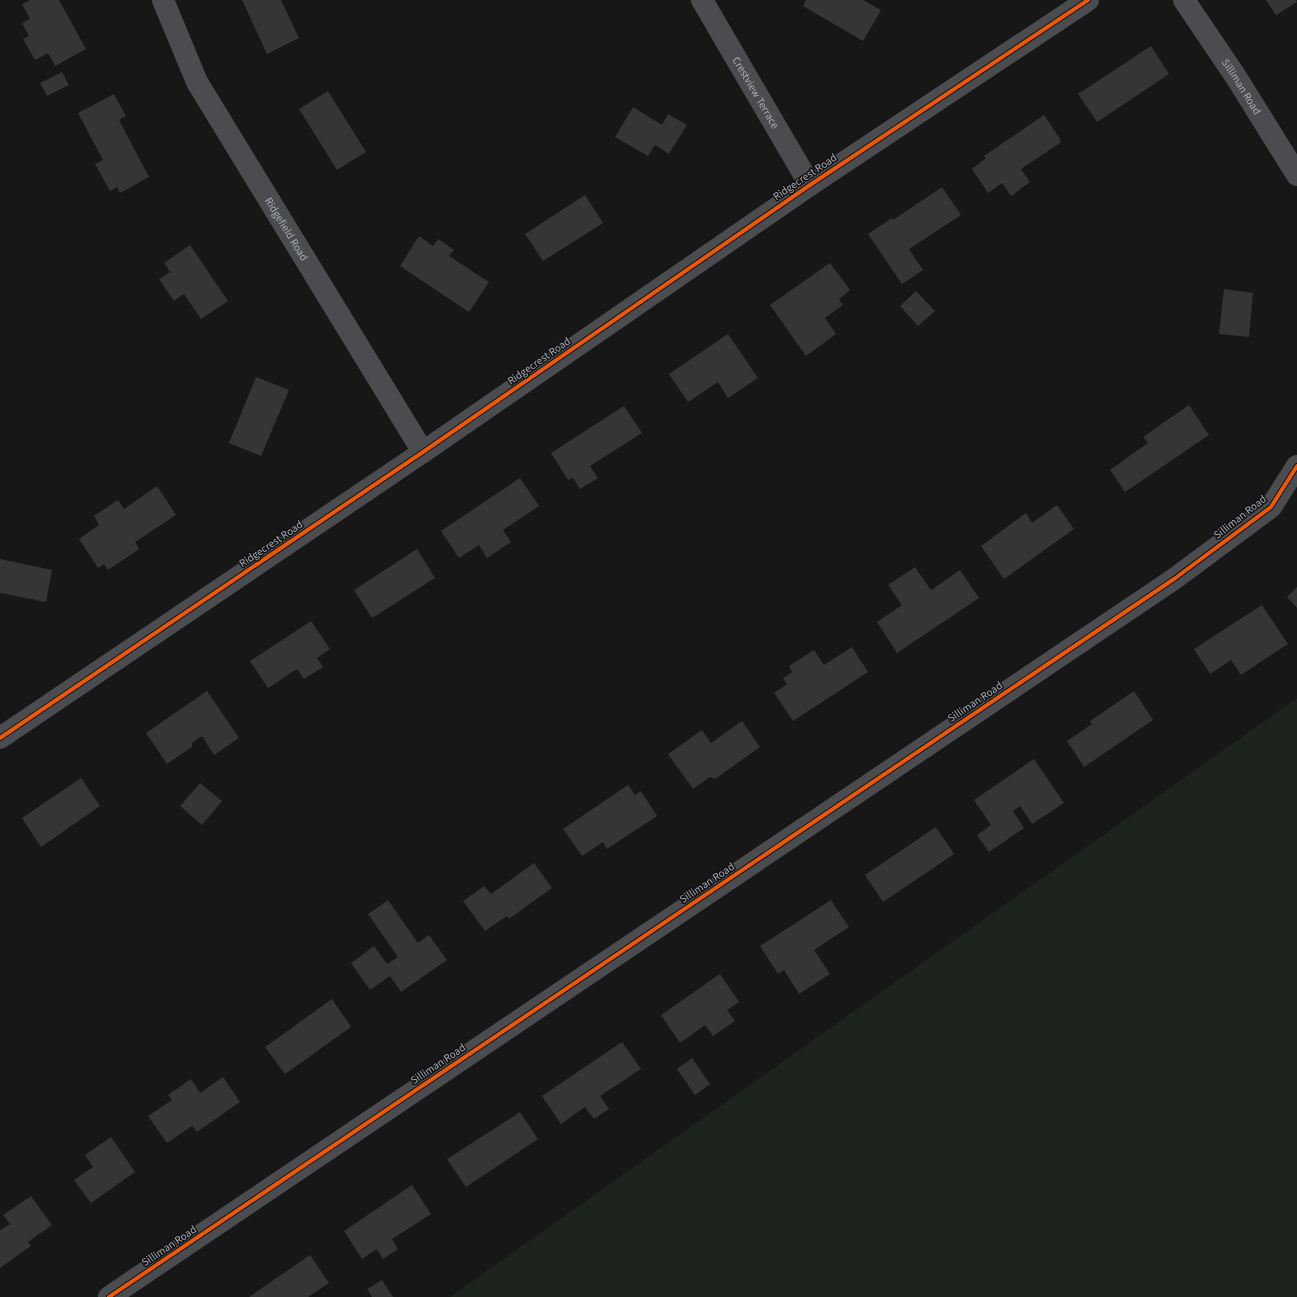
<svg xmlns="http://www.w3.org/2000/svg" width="1297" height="1297" font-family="'Source Sans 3',sans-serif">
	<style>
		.green { fill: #1d241e }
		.building { fill: #353536 }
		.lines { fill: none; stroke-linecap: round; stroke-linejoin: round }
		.minor { stroke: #4b4c50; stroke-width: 22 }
		.cycleway-casing { stroke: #111113; stroke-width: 6 }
		.cycleway { stroke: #e8590c; stroke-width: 4 }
		.labels { text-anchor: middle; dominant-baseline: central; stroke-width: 3; stroke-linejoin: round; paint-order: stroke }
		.street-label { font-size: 11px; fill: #a8adb8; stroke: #111113 }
	</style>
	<rect width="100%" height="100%" fill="#171717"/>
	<!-- green -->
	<path class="green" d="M1297,698V1297H450Z"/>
	<!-- building -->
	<path class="building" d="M30,0H59L86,49L55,66L48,53L35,60L23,39L29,36L22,23L30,19L22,4Z
		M242,0H281L299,38L267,54Z
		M806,0H863L881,10L863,41L803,6Z
		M1266,0H1296L1297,2L1276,15Z
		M1151,46L1169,74L1097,122L1078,94Z
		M62,72L69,85L47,96L40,83Z
		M328,91L366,152L337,170L299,109Z
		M114,94L126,116L119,120L149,177L120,193L117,187L110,191L95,164L103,160L78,113Z
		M633,107L662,125L668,114L687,125L669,154L655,145L648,156L615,137Z
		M1044,115L1060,139V143L1021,169L1030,182L1011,196L1002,183L988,193L972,169L986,158L984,156Z
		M942,187L961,215L909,249L923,270L902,284L868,234L892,218L893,220Z
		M585,195L603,223L543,261L525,234Z
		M419,236L433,246L438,239L454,250L449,256L489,282L469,312L400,266Z
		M190,245L228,301L201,319L184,294L174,301L159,279L170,272L164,263Z
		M830,263L850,290L839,299L843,305L825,318L836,334L806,356L770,305Z
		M1224,289L1253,293L1249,337L1219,334Z
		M916,291L935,311L918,326L900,306Z
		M728,334L758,378L728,398L718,382L688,402L669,374Z
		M256,377L289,390L261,456L229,443Z
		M1189,405L1209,435L1125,492L1110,470L1148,443L1143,437Z
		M624,406L642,433L590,466L598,478L580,489L573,478L568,480L551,453Z
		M520,478L539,506L503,530L511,542L487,558L479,545L459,558L441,531Z
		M157,486L176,515L135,542L139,549L108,570L104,564L98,568L79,539L99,525L94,516L118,500L124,509Z
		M1057,505L1074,529L1004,579L981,546L1026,513L1032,523Z
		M417,549L435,578L372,618L354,590Z
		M0,559L52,570L46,602L0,593Z
		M915,567L931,590L960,570L979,598L897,653L877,622L902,605L888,585Z
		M1297,587V608L1287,597Z
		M1262,605L1288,644L1241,675L1231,660L1210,674L1194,649Z
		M311,621L330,649L317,658L323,667L304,679L297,669L268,688L250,661Z
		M852,647L868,672L793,721L774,693L787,684L783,678L792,672L789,666L814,650L824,665Z
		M207,691L239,738L214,755L202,736L192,743V747L167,764L146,733Z
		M1134,691L1153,720L1084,767L1067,741L1092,724L1090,721Z
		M742,721L760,747L715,779L710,777L693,789L668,754L702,730L711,743Z
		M1034,759L1064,803L1032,824L1020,806L1013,811L1024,828L989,852L977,835L991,825L974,800Z
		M81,778L100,806L41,847L22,818Z
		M200,783L222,801L202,825L180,806Z
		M628,785L635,795L641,791L657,816L607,849L603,842L582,856L563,829Z
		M936,827L954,854L883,902L865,875Z
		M534,863L552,888L509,919L507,916L485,931L463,901L484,886L491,894Z
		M388,900L418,943L429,935L447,960L401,992L390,976L370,990L351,963L374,946L387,964L398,957L368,914Z
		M831,900L849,927L814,950L830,974L799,994L784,970L778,974L760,946Z
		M720,974L739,1002L727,1010L735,1021L713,1036L705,1025L680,1043L661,1015Z
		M332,999L351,1027L285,1074L265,1047Z
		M622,1042L641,1069L600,1096L609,1109L594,1119L585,1107L561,1124L542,1096Z
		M692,1058L710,1084L695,1095L677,1069Z
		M223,1077L240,1102L197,1132L192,1126L167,1143L148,1116L172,1100L168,1095L191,1079L200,1093Z
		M520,1112L538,1139L466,1187L447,1159Z
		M111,1137L135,1172L91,1203L74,1180L93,1167L85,1155Z
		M412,1185L431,1214L392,1239L398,1249L383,1259L377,1249L362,1259L344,1231Z
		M31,1196L52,1225L28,1242L31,1246L0,1268V1230L10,1224L3,1215Z
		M310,1255L329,1283L308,1297H249Z
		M382,1280L393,1297H372L367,1289Z"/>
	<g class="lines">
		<!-- minor -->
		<g class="minor">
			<path id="s1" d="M163,0L197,82L423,452"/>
			<path id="s2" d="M702,0L810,185"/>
			<path id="s3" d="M1184,0L1236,77L1297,175"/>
			<path d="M0,738L423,452L810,185L1088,0"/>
			<path d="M109,1297L1174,579L1271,507L1297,466"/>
		</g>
		<!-- cycleway casing -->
		<g class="cycleway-casing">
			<path id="cycleway" d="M0,738L423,452L810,185L1088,0
				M109,1297L1174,579L1271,507L1297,466"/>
		</g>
		<!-- cycleway -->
		<use href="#cycleway" class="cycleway"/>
	</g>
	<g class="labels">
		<!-- street labels -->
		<g class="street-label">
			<text stroke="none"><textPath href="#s3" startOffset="104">Silliman Road</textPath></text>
			<text stroke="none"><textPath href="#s2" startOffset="107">Crestview Terrace</textPath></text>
			<text transform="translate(805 177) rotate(-34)">Ridgecrest Road</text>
			<text stroke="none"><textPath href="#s1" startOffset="261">Ridgefield Road</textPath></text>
			<text transform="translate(539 361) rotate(-35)">Ridgecrest Road</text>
			<text transform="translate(1240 517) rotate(-38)">Silliman Road</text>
			<text transform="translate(271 544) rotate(-34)">Ridgecrest Road</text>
			<text transform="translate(975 702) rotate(-34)">Silliman Road</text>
			<text transform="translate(707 883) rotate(-34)">Silliman Road</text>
			<text transform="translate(438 1064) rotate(-34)">Silliman Road</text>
			<text transform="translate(169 1246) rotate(-34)">Silliman Road</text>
		</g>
	</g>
</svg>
